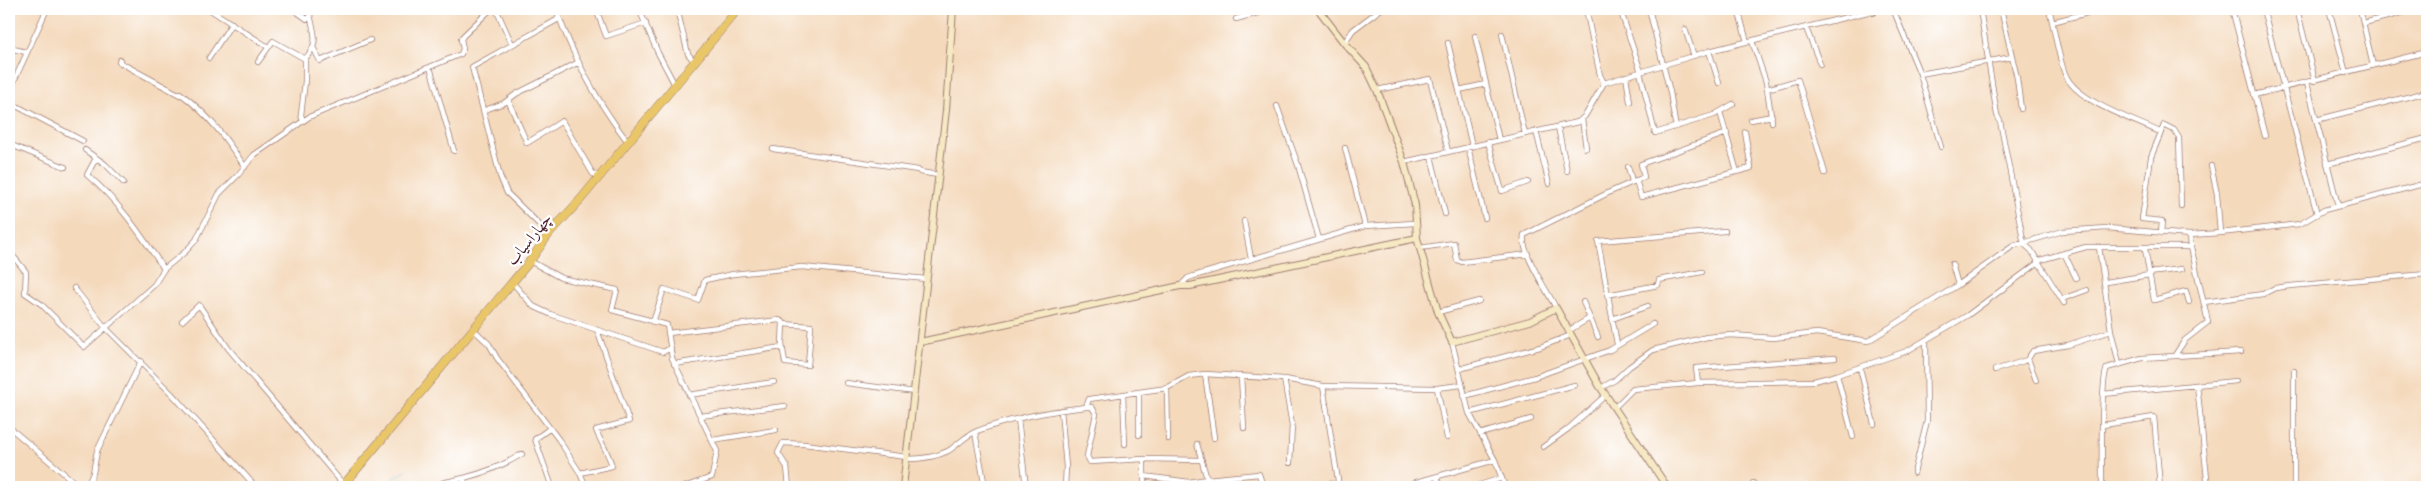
<svg xmlns="http://www.w3.org/2000/svg" width="2436" height="496" font-family="'EB Garamond',Amiri,serif">
	<style>
		.lines { fill: none; stroke-linecap: round; stroke-linejoin: round }
		.stream { stroke: #50b3cf; stroke-width: 1 }
		.street-casing { stroke: #9f7c73; stroke-width: 6 }
		.secondary-casing { stroke: #9f7c73; stroke-width: 8 }
		.highway-casing { stroke: #9f7c73; stroke-width: 9 }
		.street { stroke: #fff; stroke-width: 4.5 }
		.secondary { stroke: #f6e9c3; stroke-width: 6 }
		.highway { stroke: #e9c769; stroke-width: 8 }
		.labels { text-anchor: middle; dominant-baseline: central; stroke-width: 4.5; stroke-linejoin: round; paint-order: stroke }
		.street-label { font-size: 16px; fill: #4a1f2b; stroke: #fff }
	</style>
	<rect width="100%" height="100%" fill="#fff"/>
	<filter id="ink" filterUnits="userSpaceOnUse"><feTurbulence type="fractalNoise" baseFrequency=".02" numOctaves="2"/><feDisplacementMap in="SourceGraphic" scale="10" xChannelSelector="R" yChannelSelector="G"/><feConvolveMatrix kernelMatrix="1 2 1 2 8 2 1 2 1" color-interpolation-filters="sRGB"/></filter>
	<filter id="wash" filterUnits="userSpaceOnUse"><feTurbulence type="fractalNoise" baseFrequency=".0096" numOctaves="4" result="noise"/><feDisplacementMap in="SourceGraphic" scale="20" xChannelSelector="R" yChannelSelector="G"/><feGaussianBlur stdDeviation="1.12" result="paint"/><feColorMatrix in="noise" values="0 0 0 0 0 0 0 0 0 0 0 0 0 0 0 0 0 1.4 0 .05"/><feComposite in="paint" operator="in"/></filter>
	<g filter="url(#wash)">
		<rect width="100%" height="100%" fill="#f4d9bb"/>
		<g class="lines">
			<!-- stream -->
			<path class="stream" d="M380,487L406,471"/>
		</g>
	</g>
	<g filter="url(#ink)">
		<g class="lines">
			<!-- street casing -->
			<g class="street-casing">
				<path id="street" d="M209,9L268,47
					M293,9L307,19L310,17
					M496,9L512,44
					M556,9C572,53 596,100 625,138L631,139
					M596,9L606,36L646,23
					M639,9L658,53L675,85
					M677,9L688,54L695,62
					M1586,9L1600,75L1604,83
					M1620,9L1641,72
					M1649,9L1670,92L1675,123
					M1738,9L1747,42
					M1893,9L1920,74L1941,147
					M1980,9L1997,115L2000,121L2024,244L2031,250L2064,303
					M2001,9L2017,78L2021,109
					M2049,9C2054,26 2059,62 2066,76C2078,102 2135,120 2160,132
					M2232,9L2265,136
					M2263,9L2317,214
					M2297,9L2315,81
					M2329,9L2346,73
					M2360,9L2373,66
					M1236,19L1272,9
					M2052,22L2103,9
					M2364,23L2416,9
					M1806,28L1820,64
					M1685,29L1694,56
					M1502,34L1525,134
					M1475,36L1499,140
					M1752,41L1766,82L1772,122
					M1344,43L1353,30L1381,9
					M1448,43L1472,146
					M9,48L26,52
					M314,49L320,61L370,40
					M1709,51L1719,83
					M209,58L232,23
					M120,60L119,62L180,95V93C210,116 224,136 245,167
					M258,62L273,41L305,59C322,40 312,31 309,9
					M430,67L454,151
					M1640,72L1655,133L1714,115L1733,104
					M1920,74L2012,57
					M1626,76L1630,102
					M2307,83L2338,206
					M1767,89L1798,80L1825,173
					M1377,90L1430,79L1448,151
					M1459,90L1486,84
					M9,92L47,9
					M2254,95L2427,52
					M508,100L527,143L562,121L593,174L599,176
					M9,102L83,141
					M1277,106L1298,165L1319,239
					M485,110L504,103L516,94L579,62
					M1720,112L1737,172
					M1582,119L1586,148
					M1751,120L1772,116
					M2316,120L2427,92
					M303,121L301,115L305,81V59
					M1558,127L1567,171
					M1536,131L1549,184
					M1488,142L1502,191L1528,182
					M9,144L65,167
					M1468,147L1485,218
					M1345,148L1365,226
					M773,149L918,170L920,172L938,175
					M85,150L105,164L124,183
					M1431,156L1445,214
					M96,158L87,175C119,201 141,235 164,269
					M1404,162L1578,122L1585,116L1604,83L1709,51L1880,9
					M2327,164L2427,138
					M2211,166L2217,194L2220,233
					M1628,167L1632,181
					M1636,180L1641,197L1751,168L1745,132
					M1244,221L1251,259
					M2161,233L2162,221L2142,219L2151,157L2164,125L2174,130L2179,138L2181,206
					M549,234L507,193L500,176L472,67L557,20L559,16
					M2099,247L2111,331L2119,364
					M1420,248L1454,243L1457,260L1462,262L1528,254
					M2145,249L2154,300L2186,291L2189,302
					M9,251L26,272L25,293L41,304L84,347L154,285L164,269L185,252L196,240L219,194L238,175L254,155L309,117L461,54L463,49L461,39L463,36L491,9
					M2064,253L2076,278
					M530,261L561,278L617,290L612,310L667,325L672,358L717,451L712,477L684,487
					M2037,261L2086,247H2191
					M1952,264L1958,285
					M2149,273L2182,269
					M512,282L533,306L550,314L663,352L671,348
					M2106,282L2149,275
					M1180,286L1188,278L1194,276L1365,226L1415,223
					M74,288L105,327L172,394L256,487
					M1607,295L1658,285L1659,280L1702,272
					M2062,299L2087,290
					M1583,302L1598,337
					M2204,302L2263,294L2275,288L2290,286L2427,274
					M1556,308C1548,292 1520,251 1524,235L1610,192L1644,177L1641,164L1727,133
					M1438,312L1479,301
					M1612,319L1648,306
					M182,321L199,305L228,348L344,485
					M653,322L664,289L698,300L705,280L733,274L802,267L926,279
					M473,329L489,344L497,358L559,440L580,473L586,487
					M1568,331L1590,318
					M668,333L779,320L783,322L782,344L785,363L808,365L811,326L783,324
					M1452,342L1469,413L1495,460L1505,487
					M1617,344L1598,241L1725,231
					M2175,355L2185,340L2208,322L2191,247L2190,235
					M2028,359L2036,380
					M674,364L782,347
					M1860,368L1874,424
					M1459,369L1540,347L1571,335
					M1995,370L2027,360L2033,351L2068,345L2111,331
					M2294,371V487
					M1205,374L1214,438
					M1837,375L1853,437
					M1241,376L1244,428
					M1284,379L1292,425L1290,463
					M846,383L915,392
					M1698,383L1696,368L1835,358
					M2197,385L2208,487
					M1323,386L1339,487
					M1167,388L1168,439
					M1437,388L1447,438
					M1601,388L1615,380L1629,367L1653,350L1707,337L1731,335L1773,338L1817,333L1868,341L1958,285L2013,246L2063,231L2107,228L2190,235L2220,233L2300,224L2324,210L2427,183
					M1139,393V435
					M1123,394L1125,444
					M2103,394L2236,381
					M689,395L774,382
					M1464,396L1535,377L1610,350L1653,324
					M1086,407H1092L1096,414L1087,456L1090,462L1144,459L1202,460
					M1614,408L1633,389L1698,383L1814,381L1837,375L1907,351L1968,315L2039,262
					M1061,410L1066,467L1065,487
					M1469,413L1575,385
					M700,416L785,406
					M1018,419L1026,487
					M2103,425L2154,417L2160,487
					M9,427L80,487
					M549,429L535,439L552,487
					M975,432L985,487
					M1480,434L1531,419
					M712,440L776,430
					M1197,444L1207,479L1259,474L1263,487
					M1543,447L1568,429L1606,395
					M907,459C920,459 936,457 948,451C958,445 966,435 977,431C1012,418 1049,411 1086,407L1089,399L1167,388L1189,376L1205,374L1284,379L1323,386L1437,388L1461,385
					M580,473L612,466C608,452 601,443 596,430L629,421L597,330
					M1914,473L1927,421L1926,340
					M1144,476L1189,482L1207,479
					M1437,477L1440,487
					M464,478L465,487
					M1222,478L1223,487
					M1753,483L1754,487
					M434,486C444,481 453,481 464,478C484,473 504,465 522,454
					M87,487L93,473L97,451L141,361
					M789,487L787,467L778,453L783,443L804,444L907,457
					M1144,487V459
					M1299,487L1338,483
					M1399,487L1495,460
					M1473,487L1502,478
					M1657,487L1664,483
					M2102,487C2102,466 2100,382 2107,368L2142,358L2241,352"/>
			</g>
			<!-- secondary casing -->
			<g class="secondary-casing">
				<path id="secondary" d="M1318,9L1345,44L1366,67L1377,90L1404,162L1415,205L1417,238L1438,312L1452,342L1530,321L1556,308L1599,385L1667,487
					M1872,9L1873,12
					M920,342L1180,286H1190L1417,238
					M903,487L946,110L953,9"/>
			</g>
			<!-- highway casing -->
			<g class="highway-casing">
				<path id="highway" d="M342,487L530,261L549,234L581,199L738,9"/>
			</g>
			<!-- street -->
			<use href="#street" class="street"/>
			<!-- secondary -->
			<use href="#secondary" class="secondary"/>
			<!-- highway -->
			<use href="#highway" class="highway"/>
		</g>
	</g>
	<g class="labels">
		<!-- street labels -->
		<g class="street-label">
			<text transform="translate(529 239) rotate(-51)">چهاراسیاب</text>
		</g>
	</g>
	<!-- margin -->
	<rect width="2436" height="496" fill="none" stroke="#fff" stroke-width="30"/>
</svg>
